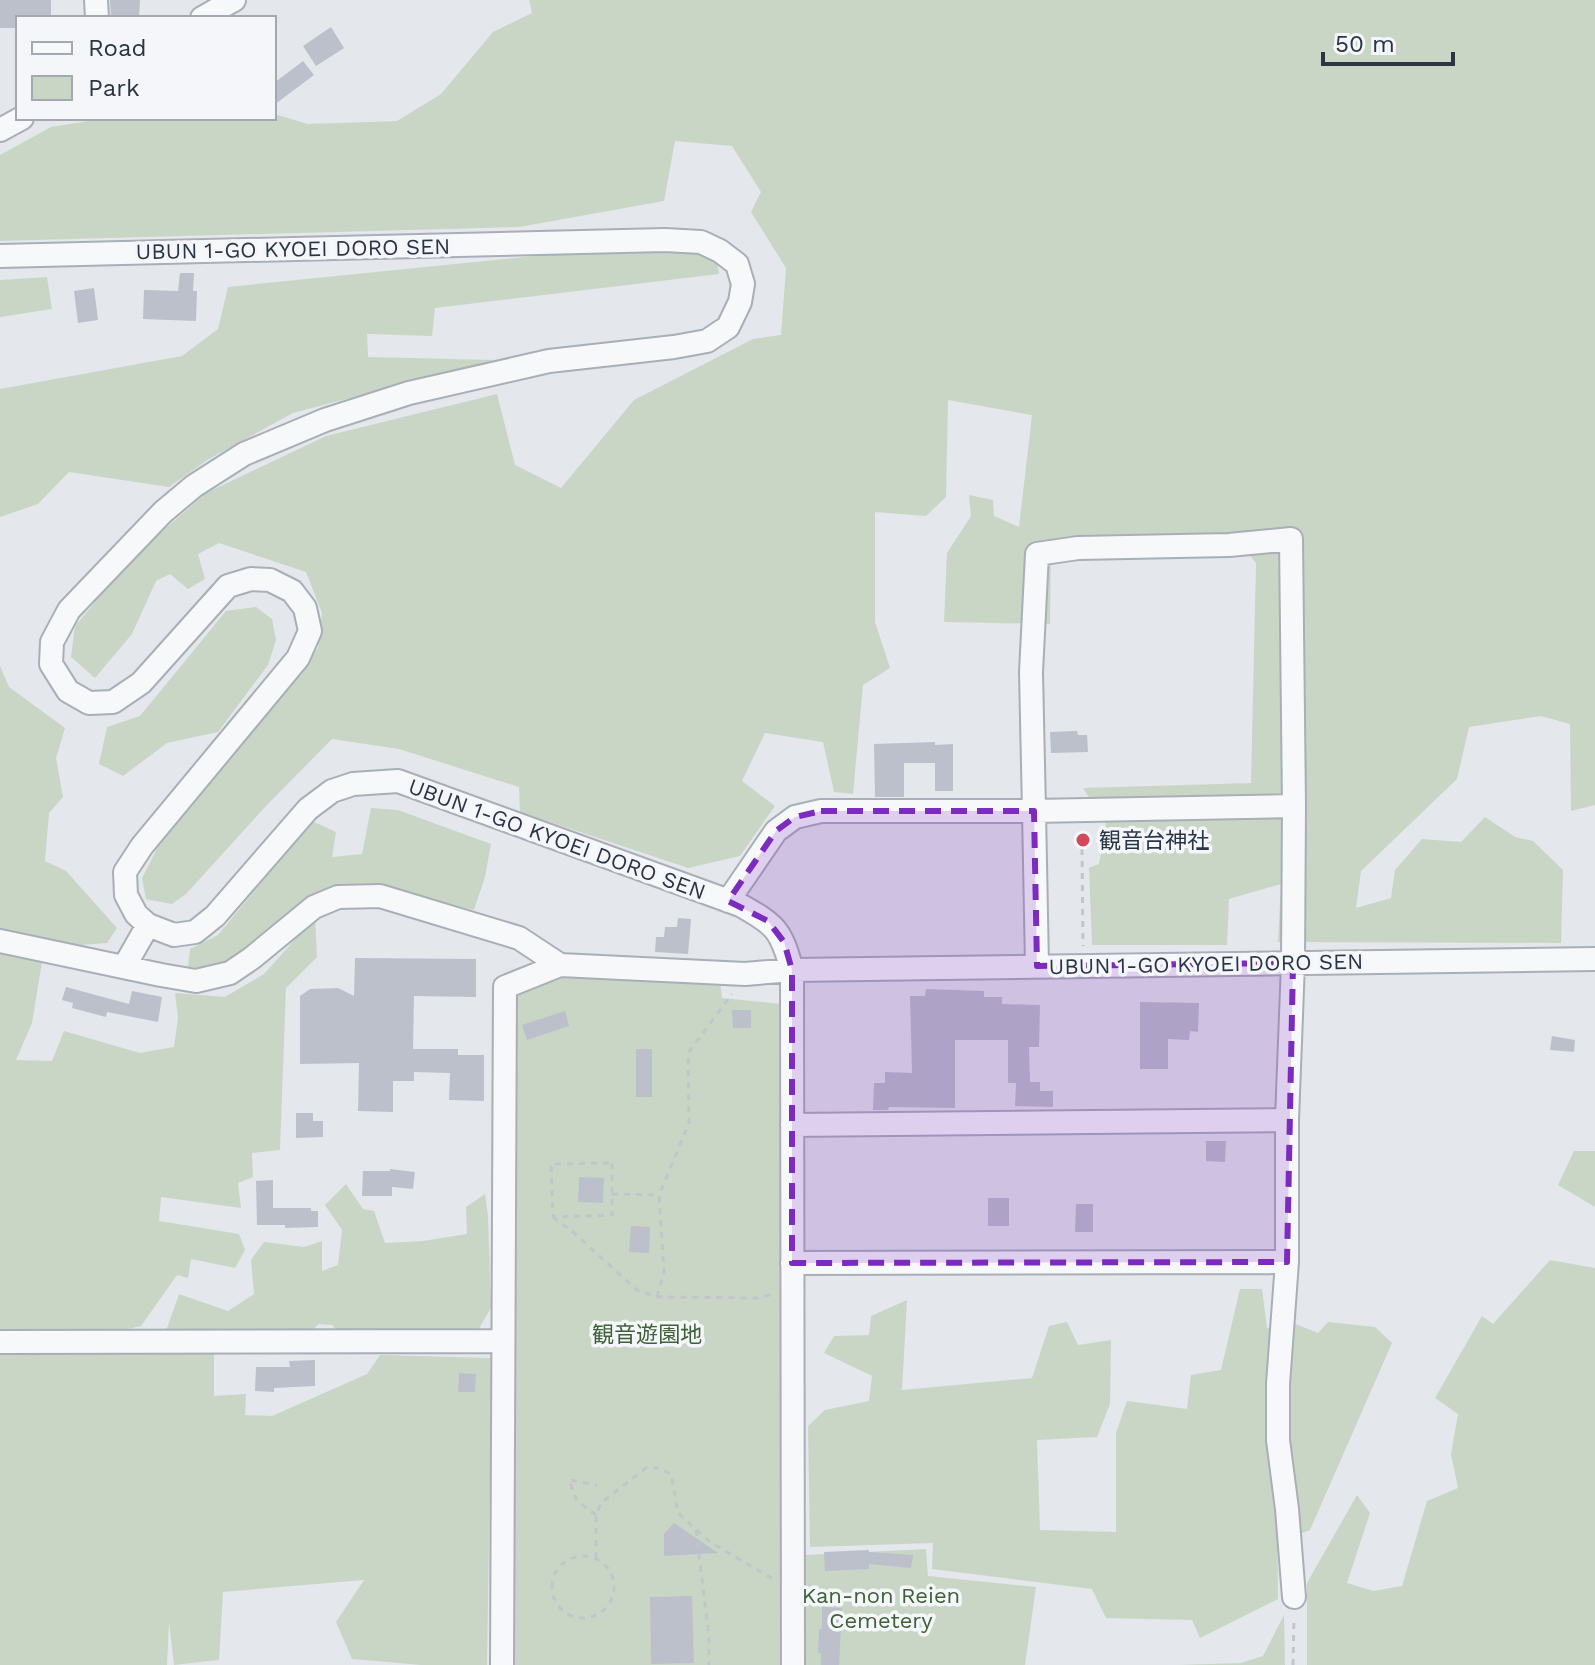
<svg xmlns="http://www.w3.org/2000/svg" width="1595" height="1665" font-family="'Work Sans','Noto Sans JP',sans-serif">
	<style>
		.green { fill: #c9d6c5 }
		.building { fill: #bbc0ca }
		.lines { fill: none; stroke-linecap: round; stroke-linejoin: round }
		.minor-casing { stroke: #a9aeb7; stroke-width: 26 }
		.path { stroke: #c2c5cb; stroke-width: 3; stroke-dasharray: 6 6; stroke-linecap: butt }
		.minor { stroke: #f7f8fa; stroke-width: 22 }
		.marked { fill: #7b2cbf; fill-opacity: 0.2; stroke: #7b2cbf; stroke-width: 6; stroke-dasharray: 16 10; stroke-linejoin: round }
		.poi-dot { fill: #d1495b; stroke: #f4f6f9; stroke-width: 3 }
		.labels { text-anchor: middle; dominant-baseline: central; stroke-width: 7; stroke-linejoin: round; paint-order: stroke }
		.street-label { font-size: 22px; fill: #2b3445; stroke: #f4f6f9 }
		.poi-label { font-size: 22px; fill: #2b3445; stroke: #f4f6f9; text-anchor: start }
		.park-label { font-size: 22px; fill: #3f6138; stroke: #f4f6f9 }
	</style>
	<rect width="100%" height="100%" fill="#e4e7ec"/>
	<!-- green -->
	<path class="green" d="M529,0H1595V805L1571,811L1570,724L1541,716L1469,727L1457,779L1361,871L1356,908L1391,898L1395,870L1422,839L1461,842L1485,817L1515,837L1533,841L1563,870L1561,943L1278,942L1281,884L1229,899L1227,945H1092L1089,868L1099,864L1106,824L1083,788L1251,783L1256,563L1232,533L1051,539L1050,624L944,622L947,553L971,516L969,495L993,500L994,516L1019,527L1032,415L948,400L946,497L926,516L875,512V622L890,668L863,685L853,794L834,792L823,742L765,733L742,781L775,806L740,856L688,868L520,812L519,787L399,749L332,739L266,806L186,894L172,904L146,899L142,878L161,841L318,648L322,613L306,572L219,543L198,554L205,579L188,589L170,574L156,581L132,634L95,678L71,657L75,626L135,555L206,493L326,436L497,394L515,465L561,488L634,400L753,339L781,335L786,268L751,212L761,192L732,146L675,141L664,201L519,227L0,241V155L51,127L89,121L131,118H274V114L308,124L397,121L441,94L493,32L532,13Z
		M713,238L719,274L435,308L432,336L367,334L368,357L494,360L293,413L209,459L169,487L69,472L38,504L0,517V389L182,356L218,329L228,287Z
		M47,277L52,309L0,317V280Z
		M256,607L272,619L276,640L268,665L218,732L167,743L123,776L99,764L107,727L140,716L226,611Z
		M0,666L9,687L65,728L56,758L63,797L49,813L45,861L66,871L117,928L107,943L67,946L0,928Z
		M371,808L398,810L491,844L485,877L474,910L389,889L323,893L289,911L231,962L201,968L188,967L190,949L218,935L312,821L336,832L332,857L362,854Z
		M315,917L317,957L286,988L280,1150L252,1153L253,1177L238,1183L241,1208L161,1197L159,1221L239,1234L245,1250L235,1268L191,1259L188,1278L177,1275L141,1326L104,1334L214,1350V1396L246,1394L245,1415L272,1416L367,1374L380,1355L492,1358L487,1665H421L352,1659L336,1622L364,1580L223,1592L219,1660L174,1665L169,1622L167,1665H0V952L42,962L32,1023L16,1060L52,1061L64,1031L140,1053L174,1047L178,1018L175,993L225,997L264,974Z
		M563,972L720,980L722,998L781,1004L782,1665H512V991Z
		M1574,1151H1595V1207L1558,1185Z
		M346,1184L363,1209L374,1211L385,1243L423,1241L467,1234L466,1207L485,1194L488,1216L491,1308L478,1330L339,1334L332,1325L319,1324L312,1330L165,1334L179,1294L228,1311L254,1294L251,1260L264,1242L304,1247L322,1241V1271L338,1265L342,1230L325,1205Z
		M1550,1260L1595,1268V1665H1307V1583L1357,1495L1370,1513L1347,1583L1373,1591L1402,1586L1427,1501L1458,1488L1451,1454L1458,1414L1435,1398L1482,1316L1493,1324Z
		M1240,1289H1262L1267,1328L1293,1323L1318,1333L1328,1322L1375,1327L1392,1343L1310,1530L1297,1535L1277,1488L1278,1599L1200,1638L1192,1620L1106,1618L1092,1589L932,1569L933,1543L810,1547L808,1426L825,1410L869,1401L872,1376L824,1353L834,1336L869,1335L871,1316L907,1300L902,1390L1032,1378L1049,1326L1067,1322L1078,1345L1111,1340L1110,1404L1097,1437L1037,1440L1040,1530L1116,1532V1433L1127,1401L1187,1409L1191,1375L1221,1370Z
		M926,1549L928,1576L1036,1587L1025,1665H804L805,1555Z
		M1284,1615L1285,1665H1177L1241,1663L1263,1656Z"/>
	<!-- building -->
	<path class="building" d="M0,0H51V18H18V28H0Z
		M110,0H140L139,18H111Z
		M331,27L344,48L316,66L303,46Z
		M303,61L314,75L274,105V83Z
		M180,273H194L193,291H197L196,321L143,319L144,290L178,291Z
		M94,288L98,320L78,323L74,291Z
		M1077,731L1078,735H1087L1088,752L1051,753L1050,732Z
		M935,742V745L953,744V791H935V763H904V797H875L874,744Z
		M678,918L691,919L688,954L655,952L656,937H664L665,927H677Z
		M355,958L476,959V997L414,996L413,1049H458V1055H484V1101L449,1100L450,1073L414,1072V1081H393V1112L358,1111L359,1063L300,1064V996L310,989L338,988L354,996Z
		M66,987L129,1004L132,991L162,997L158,1022L107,1012L106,1017L72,1008L73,1003L62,1000Z
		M926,989L984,991V997H1002V1004L1040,1005L1039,1047H1029L1030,1082H1040V1091H1053V1107L1015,1106L1016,1083H1008V1040H955V1108L889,1107L888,1110H873L874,1083H885V1072L912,1073L910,996H925Z
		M1140,1002L1199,1003L1198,1032L1190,1031L1189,1040L1168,1039V1069H1140Z
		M732,1010H751V1028H733Z
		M565,1011L569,1026L527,1040L522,1025Z
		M1552,1036L1575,1040L1574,1052L1550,1050Z
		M636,1049H652V1097H636Z
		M296,1113H313V1121H323V1137L296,1138Z
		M1206,1141H1226L1225,1162L1206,1161Z
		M390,1169L415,1172L413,1189L392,1187V1196H362L363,1171H390Z
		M579,1177L604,1178L603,1203L578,1202Z
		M273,1180V1208H311V1211H318V1227L285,1228V1225H257L256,1181Z
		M988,1198H1009V1226H988Z
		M1076,1204H1093V1232H1075Z
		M631,1226L650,1227L649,1253L629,1252Z
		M315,1360V1386L274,1388V1392L255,1391L256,1367H290L289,1361Z
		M459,1373L476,1374L475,1392H458Z
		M674,1523L718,1553L664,1556V1534Z
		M869,1550V1552L913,1555L911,1568L869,1564V1569L825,1571L824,1552Z
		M692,1596L694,1663L651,1664L650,1597Z
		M822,1607L842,1608L839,1665H821V1653H818L819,1629H822Z"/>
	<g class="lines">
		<!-- minor casing -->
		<g class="minor-casing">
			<path id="minor" d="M96,0L97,18
				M202,18L234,0
				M0,130L22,118
				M0,256L665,240L701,242L720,251L737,264L743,284L740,302L728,327L707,341L674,347L549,361L409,393L325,420L244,454L194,486L163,512L69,610L52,642L51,664L68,691L89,703L113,702L141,683L228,586L251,579L270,580L292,591L305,608L310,631L298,658L142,846L125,872L126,895L136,914L148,925L174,935L195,932L215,916L308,809L332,791L353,784L398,781L740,905C776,925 781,930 792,970L793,1665
				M1294,806L1034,811L1031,672L1037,554L1078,548L1229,545L1291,539L1294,806L1293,963L1287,1120V1262L1278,1384V1440L1287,1509L1294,1597
				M728,901L776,831L795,817L821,811H1034L1037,966
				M0,941L161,975L196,981L230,973L252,958L314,907L338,897L380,896L519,938L560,965
				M124,967L148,925
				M792,1125L1287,1120
				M792,1263L1287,1262
				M0,1342L503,1341
				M502,1665L505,987L560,965L745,974L792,970L1595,959"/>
		</g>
		<!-- path -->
		<path class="path" d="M1082,849L1083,946
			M612,1163V1215L553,1217L551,1164Z
			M612,1194L659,1195
			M553,1217L574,1233L637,1290L657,1297L758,1298L773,1294
			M657,1297L664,1272L659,1195L689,1123L688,1053L732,994
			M596,1515L577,1501L569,1480L597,1485
			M696,1530L709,1637V1665
			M552 1587a31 31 0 1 1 62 0a31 31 0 1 1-62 0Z
			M596,1558V1515L601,1503L646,1468H658L671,1474L678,1513L710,1542L773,1579
			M1293,1665L1294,1617"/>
		<!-- minor -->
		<use href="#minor" class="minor"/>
	</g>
	<!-- marked area -->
	<path class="marked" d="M821,811H1034L1037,966L1293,963L1287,1262L792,1263V970L784,942L768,921L728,901L776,831L795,817Z"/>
	<!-- markers -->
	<circle class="poi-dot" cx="1083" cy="840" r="8"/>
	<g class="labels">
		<!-- street labels -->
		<g class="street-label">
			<text transform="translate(293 249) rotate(-1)">UBUN 1-GO KYOEI DORO SEN</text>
			<text transform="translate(557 839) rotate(20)">UBUN 1-GO KYOEI DORO SEN</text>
			<text transform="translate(1206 964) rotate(-1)">UBUN 1-GO KYOEI DORO SEN</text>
		</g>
		<!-- poi labels -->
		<g class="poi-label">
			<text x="1099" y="840">観音台神社</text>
		</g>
		<!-- park labels -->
		<g class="park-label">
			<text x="647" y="1334">観音遊園地</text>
			<text x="881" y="1595">Kan-non Reien<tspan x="881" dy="25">Cemetery</tspan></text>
		</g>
	</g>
	<!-- legend -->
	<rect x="16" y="16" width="260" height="104" fill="#f4f6f9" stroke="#a4a8b1" stroke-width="2"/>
	<rect x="32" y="42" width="40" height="12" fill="#f7f8fa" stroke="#a4a8b1" stroke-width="2"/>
	<text x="88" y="56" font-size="24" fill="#2b3445">Road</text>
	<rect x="32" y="76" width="40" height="24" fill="#c9d6c5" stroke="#a4a8b1" stroke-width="2"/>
	<text x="88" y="96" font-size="24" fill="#2b3445">Park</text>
	<!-- scale -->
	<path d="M1323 52v12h130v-12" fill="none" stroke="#2b3445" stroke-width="4"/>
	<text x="1335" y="52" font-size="24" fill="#2b3445" stroke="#f4f6f9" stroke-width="6" paint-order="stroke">50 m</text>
</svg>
